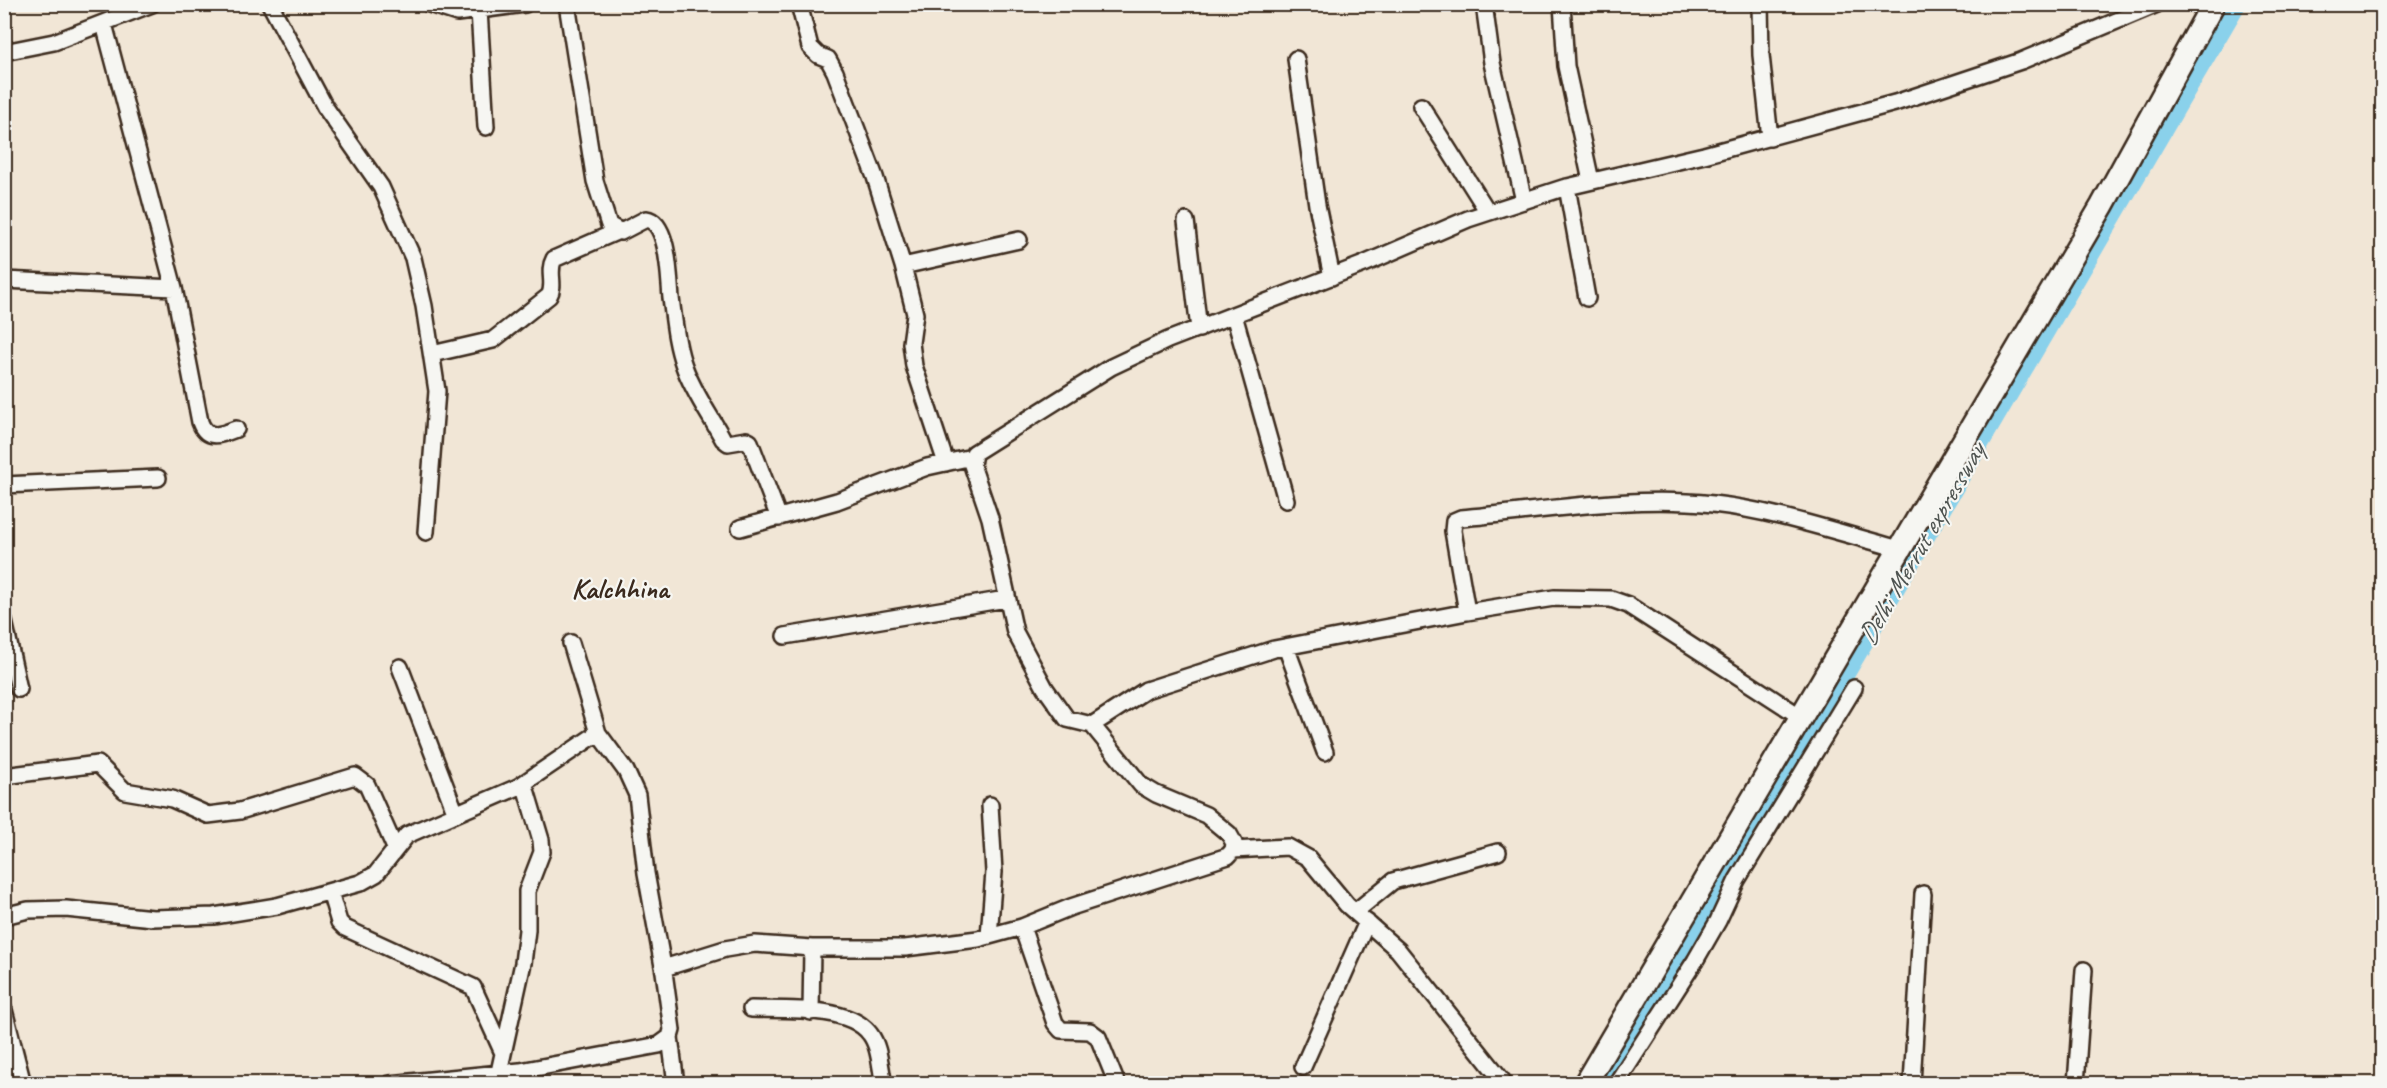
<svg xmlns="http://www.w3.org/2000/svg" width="2387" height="1088" font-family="Caveat,sans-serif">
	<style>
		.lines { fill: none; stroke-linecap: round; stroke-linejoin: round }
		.canal { stroke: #8ad1eb; stroke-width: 20 }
		.street-casing { stroke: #3b2a1e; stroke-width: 20 }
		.secondary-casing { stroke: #3b2a1e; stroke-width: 27 }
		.street { stroke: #f6f6f2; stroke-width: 15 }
		.secondary { stroke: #f6f6f2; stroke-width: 22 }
		.labels { text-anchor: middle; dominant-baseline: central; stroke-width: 4.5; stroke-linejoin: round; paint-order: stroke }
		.water-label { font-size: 27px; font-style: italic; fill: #4f5451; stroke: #f6f6f2 }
		.quarter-label { font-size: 28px; font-weight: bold; fill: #3b2a1e; stroke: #f6f6f2 }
	</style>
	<rect width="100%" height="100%" fill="#f1e6d6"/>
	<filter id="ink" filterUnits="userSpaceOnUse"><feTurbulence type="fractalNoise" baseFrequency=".0167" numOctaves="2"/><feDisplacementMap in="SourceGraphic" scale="12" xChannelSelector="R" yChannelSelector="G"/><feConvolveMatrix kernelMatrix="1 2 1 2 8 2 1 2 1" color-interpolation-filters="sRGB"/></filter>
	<g filter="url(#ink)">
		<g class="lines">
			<!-- canal -->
			<path class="canal" d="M1605,1084L2236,4"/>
			<!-- street casing -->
			<g class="street-casing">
				<path id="street" d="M270,4L325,107L381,187L413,258L424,306L437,391L426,532
					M429,4L457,13L525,4
					M567,4L595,181L609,225L621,232L646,219C669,222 669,278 671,298C674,320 676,344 684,366C693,392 710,415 723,439L728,443L746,440L750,442L779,518
					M799,4L810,47L818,55L828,59L835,72L875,177L903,266L915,314L911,343L914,366L946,463
					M1484,4L1492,63L1524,201
					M1562,4L1566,66L1591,181
					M1760,4L1761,55L1770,138
					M479,10L486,127
					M104,24L174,288L200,422C207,441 221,435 236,429
					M4,52L54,42L152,4
					M1296,59L1317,205L1332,277
					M1421,106L1488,212
					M1567,187L1587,298
					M1186,221L1199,329
					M903,266L1019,240
					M4,280L174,288
					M1234,315L1286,500
					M432,354L493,340L549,296C556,284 547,272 554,259L616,232
					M4,485L158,478
					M740,528L837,501L927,467L972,457
					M1467,612L1453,531L1454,521L1461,518C1544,511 1630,495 1713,504C1776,511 1839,533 1900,549
					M4,621L19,689
					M785,636L1006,599
					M571,643L598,733L626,771L637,795L646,873L664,972
					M1286,647L1325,752
					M400,667L456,814
					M1092,725L1146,690L1274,649L1467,612L1554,598L1611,599L1628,605L1801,717
					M4,776L98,764L125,791L172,799L208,815L240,811L355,776L367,785L395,848
					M1233,850L1288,847L1308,858L1347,905L1398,950L1505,1084
					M330,892L339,922L345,928L473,987L503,1053
					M1355,912L1393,881L1498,852
					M4,916L28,910L66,909L153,918L214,916L277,906L360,883L376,874L407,835L518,787L598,733
					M1022,927L1055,1023L1061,1030L1090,1031L1098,1037L1117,1084
					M989,936L994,872L990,805
					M751,1009C783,1010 849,1005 870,1034C880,1047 880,1068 884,1084
					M4,1010L23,1084
					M811,1012L812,948
					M670,1037L676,1084
					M1303,1067L1367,922
					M499,1072L523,963L527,930V891L542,852L541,840L524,783
					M390,1084L520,1071L659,1045L670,1037L672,1030L664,972L667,967L725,949L755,944L812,948H905L978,939L1022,927L1071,907L1228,856L1233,850L1234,843L1229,834L1206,815L1156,794L1141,785L1092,725L1067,719L1045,688L1015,632L990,518L972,465L974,453L1111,367L1168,340L1364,264L1468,219L1563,188L1704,155L1895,103L2021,61L2157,4
					M1616,1084L1695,961L1718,921L1737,880L1854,688
					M1912,1084L1923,894
					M2076,1084L2084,970"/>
			</g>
			<!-- secondary casing -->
			<g class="secondary-casing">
				<path id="secondary" d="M1585,1084L2102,206L2213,4"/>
			</g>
			<!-- street -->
			<use href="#street" class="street"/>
			<!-- secondary -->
			<use href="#secondary" class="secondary"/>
		</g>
	</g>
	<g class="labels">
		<!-- water labels -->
		<g class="water-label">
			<text transform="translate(1921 544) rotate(-60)">Delhi Merrut expressway</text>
		</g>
		<!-- quarter labels -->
		<g class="quarter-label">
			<text x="620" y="588">Kalchhina</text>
		</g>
	</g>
	<!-- margin -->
	<rect width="2387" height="1088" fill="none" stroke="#f6f6f2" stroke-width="24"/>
	<rect x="12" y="12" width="2363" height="1064" fill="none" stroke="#3b2a1e" stroke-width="2" filter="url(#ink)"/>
</svg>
